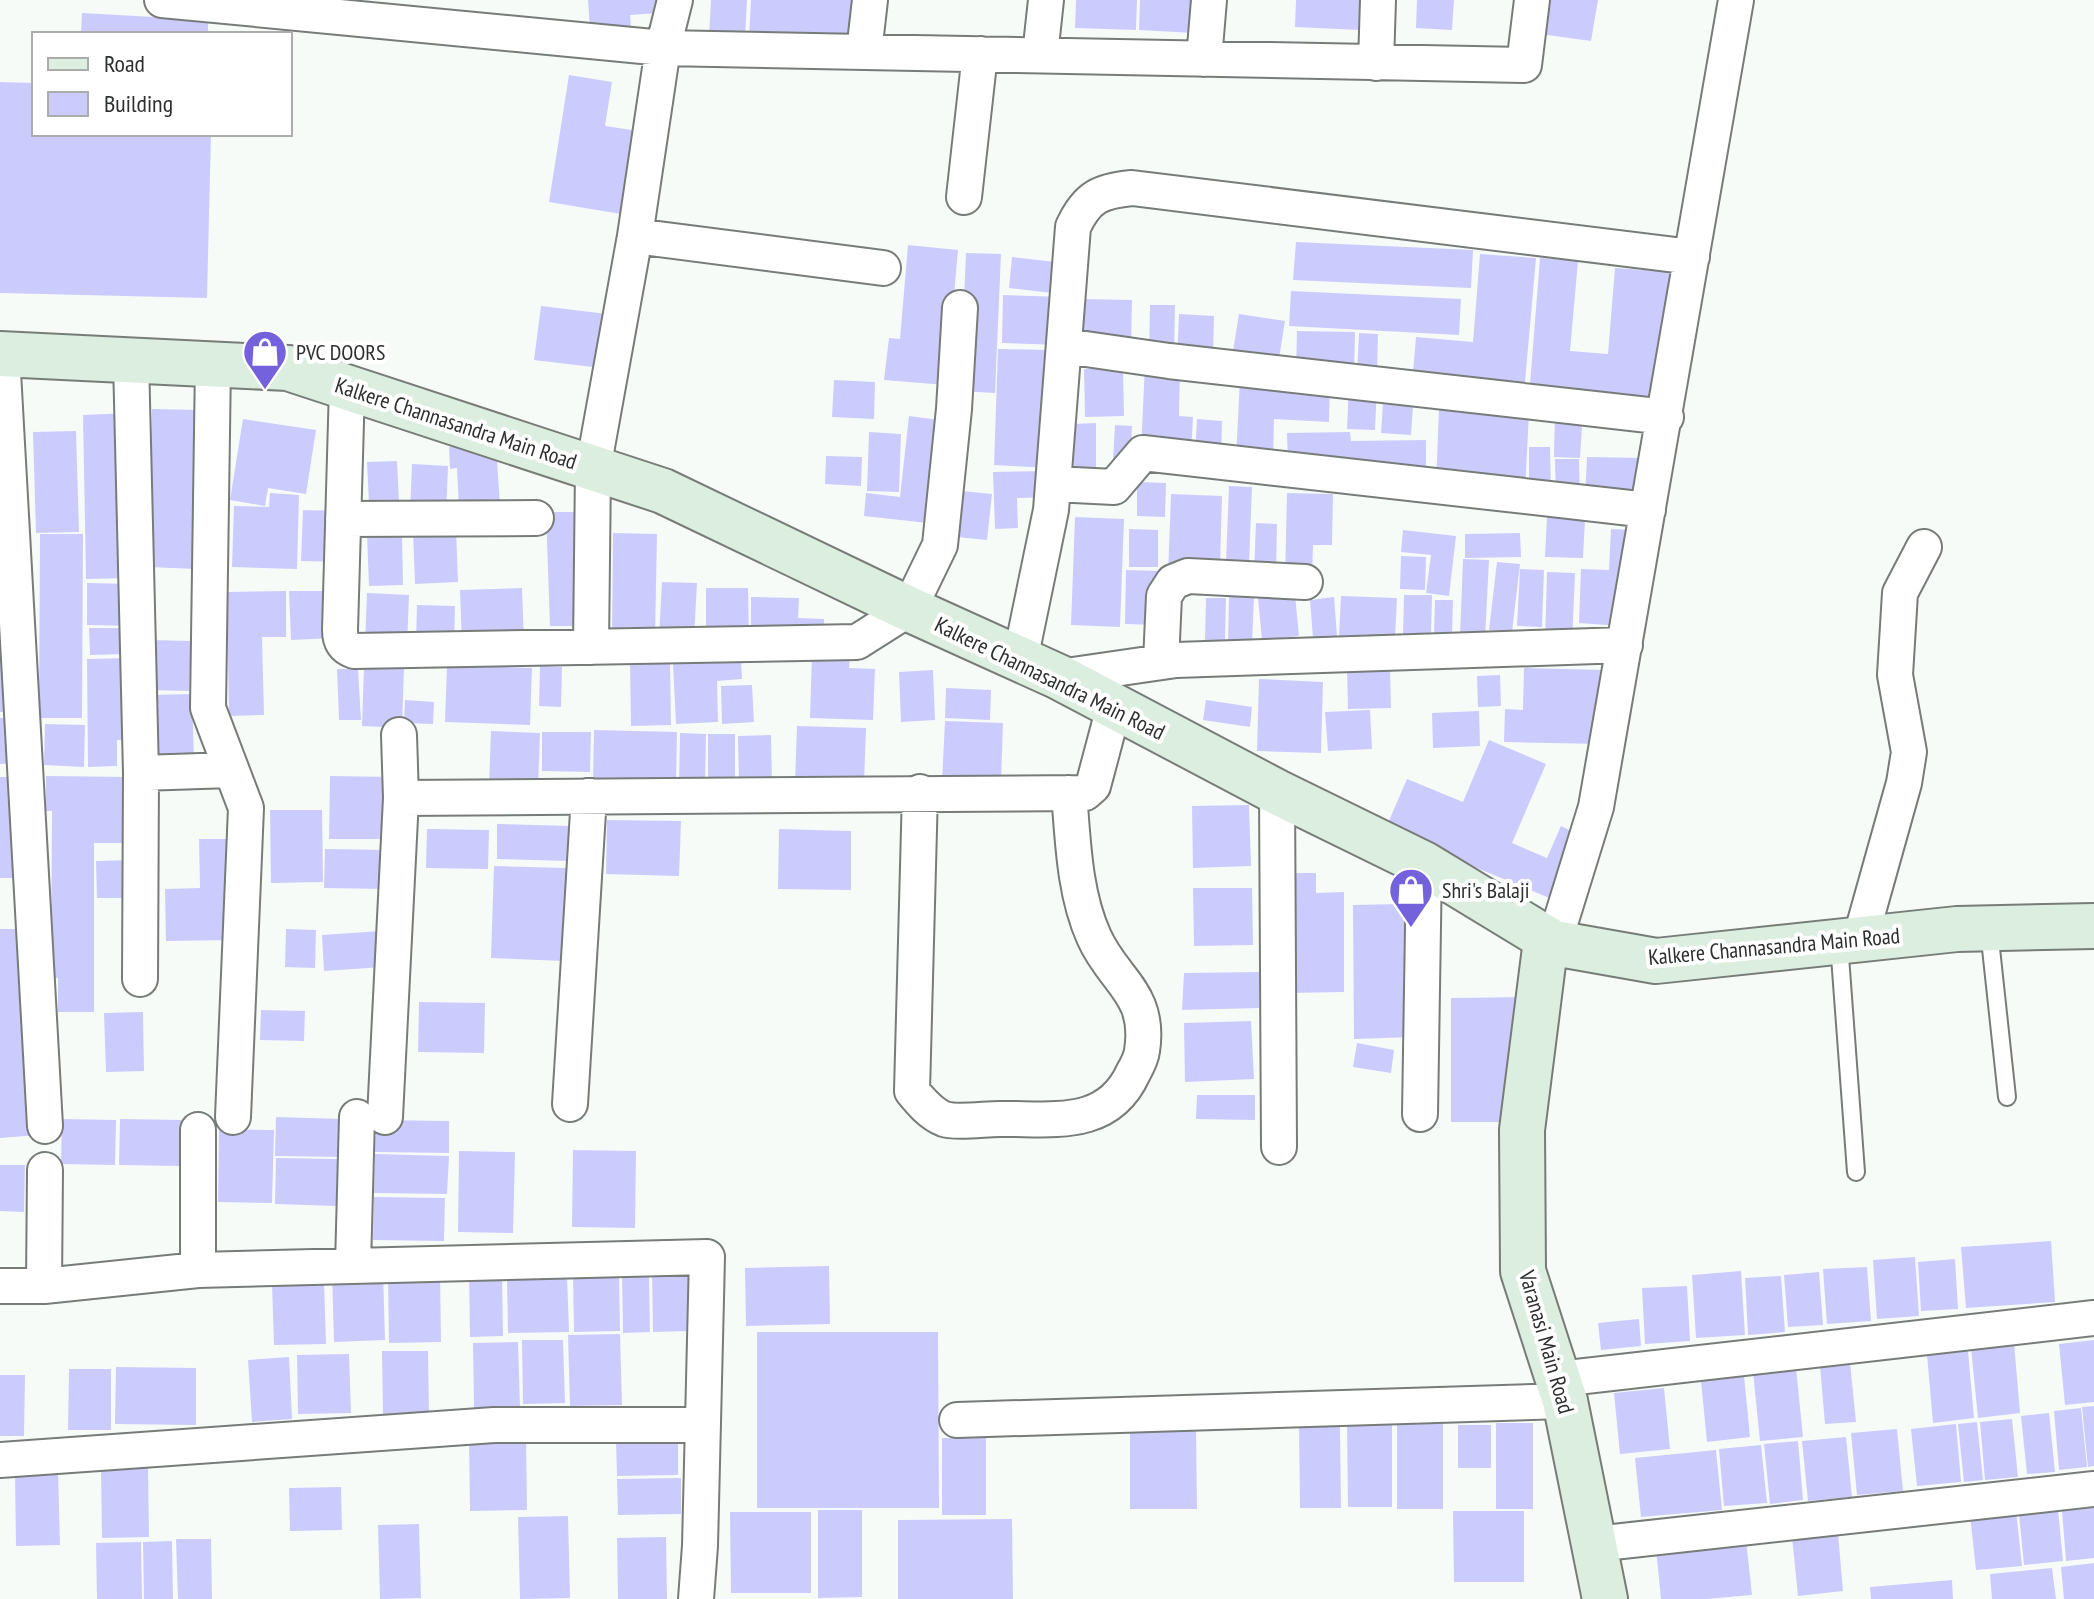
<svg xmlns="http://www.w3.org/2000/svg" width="2094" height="1599" font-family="'PT Sans Narrow',sans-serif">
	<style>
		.building { fill: #cccbfe }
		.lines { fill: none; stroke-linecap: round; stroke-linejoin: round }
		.lane-casing { stroke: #777c78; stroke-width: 20 }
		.street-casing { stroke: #777c78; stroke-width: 38 }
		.secondary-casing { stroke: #777c78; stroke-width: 48 }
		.lane { stroke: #fff; stroke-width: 16 }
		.street { stroke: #fff; stroke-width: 34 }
		.secondary { stroke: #dbeee0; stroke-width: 44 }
		.labels { text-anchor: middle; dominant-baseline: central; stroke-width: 8; stroke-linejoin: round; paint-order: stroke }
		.poi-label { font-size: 22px; fill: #2d2f2e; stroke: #fff; text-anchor: start }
		.street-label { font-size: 22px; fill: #2d2f2e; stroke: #fff }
	</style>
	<rect width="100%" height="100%" fill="#f7fbf8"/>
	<!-- building -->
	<path class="building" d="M588,0H659V13L630,15L631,29L590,30Z
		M711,0H747L745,38L709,36Z
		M751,0H865L861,42L749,38Z
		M1076,0H1137L1136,30L1075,28Z
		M1140,0H1195L1194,33L1139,30Z
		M1296,0H1361L1360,30L1295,27Z
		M1417,0H1454L1452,30L1416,28Z
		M1545,0H1598L1591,41L1540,34Z
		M82,13L208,20V34H81Z
		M569,75L612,82L605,126L645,132L621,214L549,202Z
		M0,82L34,83V134H211L207,298L0,293Z
		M1296,242L1473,250L1471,288L1293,280Z
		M908,245L958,250L946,385L884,380L889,338L900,339Z
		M966,253L1001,254L995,393L960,391Z
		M1480,254L1536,258L1524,393L1412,384L1416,337L1473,342Z
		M1012,257L1064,263L1060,294L1009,288Z
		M1540,258L1578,261L1570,351L1608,354L1615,268L1673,272L1661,408L1529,397Z
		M1291,291L1461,299L1459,335L1289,326Z
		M1003,295L1064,297L1062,345L1002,343Z
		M1083,299L1132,300L1131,348L1082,347Z
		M1150,305H1175L1174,358L1149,357Z
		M541,306L607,314L601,368L534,360Z
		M1179,314L1214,316L1213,358L1177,357Z
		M1239,314L1285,321L1277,371L1231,363Z
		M1297,331L1355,332L1354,373L1296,372Z
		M1359,333L1378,334L1377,375H1357Z
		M998,349L1047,350L1051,468L994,465Z
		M1145,364L1180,365L1179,416L1193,417L1191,454L1141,451Z
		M1123,368L1124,416L1085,417L1084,369Z
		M1240,378L1330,382L1329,422L1274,419L1273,461L1236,459Z
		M834,380L875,382L874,419L832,417Z
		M1349,385L1377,386L1375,430L1347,429Z
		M1383,403L1413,406L1411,435L1381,433Z
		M152,409L200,410L196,569L148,567Z
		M1439,409L1529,412L1525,492L1436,484Z
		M1555,409L1583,410L1580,458L1554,457Z
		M130,413L133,578L86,579L83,415Z
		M909,416L946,421L937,524L864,516L866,493L900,497Z
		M243,419L316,430L306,494L268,488L265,506L230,500Z
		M1197,419L1222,421L1221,458L1195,456Z
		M1096,423V481L1074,482L1072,424Z
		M1115,425L1132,426L1130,460L1113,459Z
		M76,431L79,532L36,533L33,432Z
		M869,432L901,434L899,492L867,491Z
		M1350,432L1351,441L1426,440V472L1288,465L1287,433Z
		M496,444L500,506L459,509L457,468L450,469L449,447Z
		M1529,447H1550L1551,493H1529Z
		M826,456L862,457L861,486L825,484Z
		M1587,457L1647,458L1645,502L1585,499Z
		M1555,459H1579L1580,497L1556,495Z
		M397,461L399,502L369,503L367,462Z
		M412,464L448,466L446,517L410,515Z
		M1050,471L1051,497L1017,498L1018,528L995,529L993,472Z
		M1137,482L1166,483L1165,517L1137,516Z
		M1229,486L1252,487L1249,564L1226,563Z
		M951,490L992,494L987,540L947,536Z
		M270,493L299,495L297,569L232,567L234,506L272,507H269Z
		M1287,493L1333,494L1332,545H1313L1312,579H1285Z
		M1171,494L1222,496L1220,565L1168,576Z
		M303,510L341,511L340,562L301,561Z
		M546,512H587L588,626H550Z
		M1075,517L1124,519L1120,627L1071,625Z
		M1547,517L1585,519L1583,558L1545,557Z
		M1256,523L1277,524L1276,573L1254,572Z
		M456,528L458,582L415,584L413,530Z
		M1129,529L1158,530V567H1129Z
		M1611,529L1634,530L1620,626L1579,623L1581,569L1609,570Z
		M1403,530L1456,536L1449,596L1426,593L1431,555L1401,552Z
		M613,533L657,534L655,637H612Z
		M1520,533L1521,557L1465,558V534Z
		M40,534H83L82,718H39Z
		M402,534L403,585L369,586L367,535Z
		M1401,556L1426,557L1425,590L1400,589Z
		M1463,559L1489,560L1485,638L1460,637Z
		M1497,562L1520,564L1512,632L1489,630Z
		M1520,569L1544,570L1542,627L1517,626Z
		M1126,570L1161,571L1160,625L1125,624Z
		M1547,572L1575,573L1572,644L1545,642Z
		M662,582L697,583L694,638L659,636Z
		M87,583L132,584L133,626L87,625Z
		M522,588L524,642L462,645L460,590Z
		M706,588H748L749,641H706Z
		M286,591V637H262L264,715L229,716L227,592Z
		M289,591H332L333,638L291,640Z
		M367,593L409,595L407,646L365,644Z
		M1295,595L1299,636L1262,640L1258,598Z
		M1404,595H1432L1431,637H1403Z
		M1229,596L1254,597L1252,644L1228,643Z
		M1341,596L1397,598L1395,638L1339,636Z
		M751,597L799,598L798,618L824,619V640L751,639Z
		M1334,597L1337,636L1313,638L1310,600Z
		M1206,598H1226L1225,641L1205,640Z
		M1435,600H1453L1452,636L1434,635Z
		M417,605L455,606L454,644L416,642Z
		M0,621L5,712H0Z
		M89,628H127L128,654L90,655Z
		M148,640L191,641L189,691L147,690Z
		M812,654L850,656L849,668L875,669L873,720L810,718Z
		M130,658L131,740H117V766L88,767L87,659Z
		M630,660H670L671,725L631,726Z
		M741,661L742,679L717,681L718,722L676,724L673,664Z
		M447,665L532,668L530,725L445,722Z
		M540,666L562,667L561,707L539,706Z
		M364,667L404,668L402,728L362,726Z
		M1390,668L1391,708L1348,709L1347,670Z
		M1524,668L1605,670L1603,744L1504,742L1505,709L1523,710Z
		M337,669H358L361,720H339Z
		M933,670L935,720L901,722L899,672Z
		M1500,675L1501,706L1478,707L1477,676Z
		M1259,679L1323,682L1321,753L1257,751Z
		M752,685L754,722L722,724L721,686Z
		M946,688L991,690L990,720L945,718Z
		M192,694L194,761L152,763L149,695Z
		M405,700L434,702L433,724L404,723Z
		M1206,700L1252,707L1250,727L1203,720Z
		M1370,710L1372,749L1328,751L1325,712Z
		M1479,711L1480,746L1433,748L1432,713Z
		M19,717L21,763L0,764V718Z
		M945,721L1003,723L1001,783L942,782Z
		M45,724L85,725L84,767L44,765Z
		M797,726L866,728L864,784L795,783Z
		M594,730L677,732L676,786L593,784Z
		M491,731L540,733L538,788L489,786Z
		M542,732H591L590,772L542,771Z
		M680,733L706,734L705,787L679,786Z
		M708,734H735V784H708Z
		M771,735L772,784L739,785L738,736Z
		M1489,740L1546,764L1512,843L1547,858L1561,826L1581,836L1559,902L1385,830L1407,779L1463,802Z
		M46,776L128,777V843H94V1012H58V978H51L52,811H46Z
		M330,776L393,777L392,839H329Z
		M0,777H18L20,878H0Z
		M1249,805L1251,866L1193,868L1192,806Z
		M270,810H322L323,882L271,883Z
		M607,820L681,821L679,876L606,874Z
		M497,824L570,826L569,861L497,859Z
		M427,829L489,830L488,869L426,868Z
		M779,829L851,831V890L778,889Z
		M199,839H226V862H233L234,940L166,941L165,889L200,888Z
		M325,849L389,850V889L324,888Z
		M135,860L136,898H97L96,861Z
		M494,866L567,868L564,961L491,958Z
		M1289,873H1316V893L1344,892V992L1290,993Z
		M1193,888H1252L1253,945L1194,946Z
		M1404,904V943H1413L1414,1037L1354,1039L1353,905Z
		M0,929H18L39,1135L0,1138Z
		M286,929L316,930L315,968L285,967Z
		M381,931L383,967L324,971L322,935Z
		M1259,972V1008L1182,1010L1184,973Z
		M1528,997L1516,1122H1451V998Z
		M419,1002L485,1003L484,1053L418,1052Z
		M261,1010L305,1011L304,1041L260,1040Z
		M143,1012L144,1071L106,1072L104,1013Z
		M1251,1021L1254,1079L1185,1082L1184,1023Z
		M1357,1043L1394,1050L1391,1073L1353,1067Z
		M1197,1095H1255V1120L1196,1119Z
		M276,1117L344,1119L343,1157L275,1156Z
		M62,1119L116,1120L115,1165L61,1164Z
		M120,1119L182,1120L181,1166L119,1165Z
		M376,1120L449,1121V1153L375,1152Z
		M219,1129L274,1130L272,1203L218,1202Z
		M573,1150L636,1151L635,1228L572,1227Z
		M459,1151L515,1152L513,1233L458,1232Z
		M375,1154L449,1156L447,1194L374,1193Z
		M276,1158L338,1159L337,1206L275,1204Z
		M0,1165H25L24,1212L0,1211Z
		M374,1197L445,1198L444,1241L373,1240Z
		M2051,1241L2055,1302L1966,1308L1961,1247Z
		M1915,1257L1919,1316L1877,1319L1873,1260Z
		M1955,1259L1958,1309L1921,1311L1918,1262Z
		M829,1266L830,1324L746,1326L745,1268Z
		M1867,1267L1871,1321L1827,1324L1823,1269Z
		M469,1271H502L503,1336L470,1337Z
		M689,1271L690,1331L653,1332L652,1272Z
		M1741,1271L1745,1335L1696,1338L1692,1275Z
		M383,1272L385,1340L334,1342L332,1274Z
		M619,1272L620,1331L574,1332L573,1274Z
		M649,1272L650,1332L623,1333L622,1273Z
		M1819,1272L1823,1325L1788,1327L1784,1275Z
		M440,1274L441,1342L389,1343L388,1275Z
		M567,1276L569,1332L508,1333L507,1278Z
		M1781,1276L1785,1332L1748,1335L1745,1278Z
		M324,1283L326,1344L274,1345L272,1284Z
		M1687,1286L1690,1341L1645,1344L1642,1288Z
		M1639,1319L1641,1346L1601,1350L1598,1323Z
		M757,1332H938L939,1508H757Z
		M620,1334L622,1405L570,1406L568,1335Z
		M522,1340H563L565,1403L523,1404Z
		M2094,1340V1402L2065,1405L2059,1344Z
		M518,1342L520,1407L474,1408L473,1343Z
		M2014,1343L2020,1413L1978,1418L1971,1348Z
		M382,1351H428L429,1413L383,1414Z
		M1968,1351L1974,1418L1933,1423L1927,1355Z
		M349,1354L351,1413L298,1414L297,1355Z
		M289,1357L292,1419L252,1422L248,1360Z
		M1850,1363L1856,1422L1825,1424L1820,1366Z
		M116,1367L196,1368V1425L115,1424Z
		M1796,1368L1803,1437L1760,1441L1753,1372Z
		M69,1369H111V1430H68Z
		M0,1375H25L24,1436H0Z
		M1744,1376L1750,1437L1707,1442L1701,1381Z
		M1664,1388L1670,1449L1620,1454L1614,1393Z
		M2094,1406V1466L2088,1467L2082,1407Z
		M2081,1408L2087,1467L2059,1470L2054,1411Z
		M2049,1413L2055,1472L2027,1474L2021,1416Z
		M1397,1417H1443V1509H1397Z
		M2012,1419L2018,1477L1985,1480L1980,1422Z
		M1347,1422H1392V1507H1348Z
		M1977,1422L1983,1480L1964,1482L1958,1424Z
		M1496,1423H1533V1509H1496Z
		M1956,1424L1961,1482L1917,1486L1911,1429Z
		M1458,1425H1491V1468H1458Z
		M1340,1426L1341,1508H1300L1299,1427Z
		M1897,1429L1903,1491L1857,1495L1851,1433Z
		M1130,1430H1196L1197,1509H1130Z
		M526,1436L527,1510L470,1511L469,1437Z
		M1846,1437L1852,1497L1808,1501L1802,1441Z
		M942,1438H986V1515H942Z
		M678,1440V1475L617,1476L616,1441Z
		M1798,1441L1803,1500L1770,1504L1764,1444Z
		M1761,1445L1767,1503L1724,1506L1719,1449Z
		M1716,1450L1722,1510L1641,1517L1635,1458Z
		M148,1466L149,1537L102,1538L101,1467Z
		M58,1472L60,1545L16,1546L15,1473Z
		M681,1478V1514L618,1515L617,1479Z
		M341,1487L342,1530L290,1531L289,1488Z
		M2094,1508V1558L2066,1561L2062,1511Z
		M818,1510H862V1597L818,1598Z
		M2016,1510L2022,1566L1976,1570L1970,1515Z
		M2058,1510L2063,1561L2024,1565L2019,1514Z
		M1453,1511H1524V1582H1454Z
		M730,1512H811V1593H731Z
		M568,1516L570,1598L520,1599L518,1517Z
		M1012,1519L1013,1599H898V1520Z
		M419,1524L421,1598L380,1599L378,1525Z
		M1838,1533L1843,1591L1798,1596L1792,1537Z
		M666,1537L667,1599H618L617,1538Z
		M176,1539H211L212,1599H178Z
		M1746,1540L1752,1595L1706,1599H1661L1656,1549Z
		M172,1541L173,1599H144L143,1542Z
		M141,1542L142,1599H97L96,1543Z
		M2094,1563V1599H2064L2061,1567Z
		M2052,1568L2056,1599H1992L1990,1574Z
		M1952,1580L1953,1599H1871L1870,1587Z"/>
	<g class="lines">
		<!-- lane casing -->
		<g class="lane-casing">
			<path id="lane" d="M1989,930L2007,1097
				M1839,943L1856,1172"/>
		</g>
		<!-- street casing -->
		<g class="street-casing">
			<path id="street" d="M162,0L663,48L1524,65L1532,0
				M864,52L870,0
				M1040,55L1046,0
				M1204,59L1209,0
				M1376,63L1378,0
				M964,197L980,54
				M635,236L883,268
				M1065,346L1169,361L1666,417
				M2,354L45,1126
				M131,360L141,773L140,979
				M213,363L208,708L246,808L233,1117
				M347,387L340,630C340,641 343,647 354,651L857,642L909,609L940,545L954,409L960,308
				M1054,484L1114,487L1143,453L1648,510
				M343,519L536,518
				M591,647L593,469L635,236L663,48L675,0
				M1020,660L1051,510L1073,227C1087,197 1100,191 1132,188L1692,257
				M1161,662L1164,596L1173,582L1188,576L1305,582
				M1059,677L1176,660L1625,645
				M399,735L401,798
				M141,773L231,770
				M920,792L912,1091C921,1102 931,1114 944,1119C956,1123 985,1119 999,1119C1051,1118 1107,1130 1133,1073C1137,1066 1141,1059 1142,1051C1151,993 1114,982 1094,937C1074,893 1073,840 1069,793
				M1277,792L1279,1147
				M1860,940L1904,783L1909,752L1895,675L1900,593L1924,547
				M1554,943L1596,807L1736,0
				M570,1104L589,796
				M1420,1114L1424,864
				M385,1117L401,798L1085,793L1093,786L1114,707
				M45,1170L44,1286L198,1270L707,1257L700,1546L696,1599
				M353,1265L357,1117
				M198,1270V1130
				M0,1286H44
				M1559,1379L2094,1318
				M957,1420L1565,1401
				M0,1460L494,1425H703
				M1595,1544L2094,1489"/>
		</g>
		<!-- secondary casing -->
		<g class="secondary-casing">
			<path id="secondary" d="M0,354L288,368L663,491L909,609L1059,677L1277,792L1424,864L1554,943L1656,961L1957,929L2094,926
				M1546,940L1522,1130L1523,1271L1565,1401L1605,1599"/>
		</g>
		<!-- lane -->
		<use href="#lane" class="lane"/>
		<!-- street -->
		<use href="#street" class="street"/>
		<!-- secondary -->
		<use href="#secondary" class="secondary"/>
	</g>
	<!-- icons -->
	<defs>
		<g id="shop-pin" transform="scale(2.3)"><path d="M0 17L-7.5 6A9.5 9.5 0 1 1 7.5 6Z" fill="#7362dc" stroke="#fff"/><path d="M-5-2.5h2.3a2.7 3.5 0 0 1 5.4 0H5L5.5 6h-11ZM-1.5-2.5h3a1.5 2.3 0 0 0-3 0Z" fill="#fff"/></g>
	</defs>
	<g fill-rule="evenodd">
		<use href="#shop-pin" x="265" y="352"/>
		<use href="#shop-pin" x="1411" y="890"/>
	</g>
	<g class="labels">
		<!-- poi labels -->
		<g class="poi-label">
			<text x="296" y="352">PVC DOORS</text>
			<text x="1442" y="890">Shri's Balaji</text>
		</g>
		<!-- street labels -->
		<g class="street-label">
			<text transform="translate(456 423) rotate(18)">Kalkere Channasandra Main Road</text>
			<text transform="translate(1050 678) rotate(26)">Kalkere Channasandra Main Road</text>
			<text transform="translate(1774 946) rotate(-5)">Kalkere Channasandra Main Road</text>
			<text transform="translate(1547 1342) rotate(74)">Varanasi Main Road</text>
		</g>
	</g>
	<!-- legend -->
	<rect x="32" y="32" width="260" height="104" fill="#ffffff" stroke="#abacab" stroke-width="2"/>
	<rect x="48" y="58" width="40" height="12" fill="#dbeee0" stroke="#abacab" stroke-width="2"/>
	<text x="104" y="72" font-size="24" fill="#2d2f2e">Road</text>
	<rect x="48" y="92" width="40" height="24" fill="#cccbfe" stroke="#abacab" stroke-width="2"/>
	<text x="104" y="112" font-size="24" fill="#2d2f2e">Building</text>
</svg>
